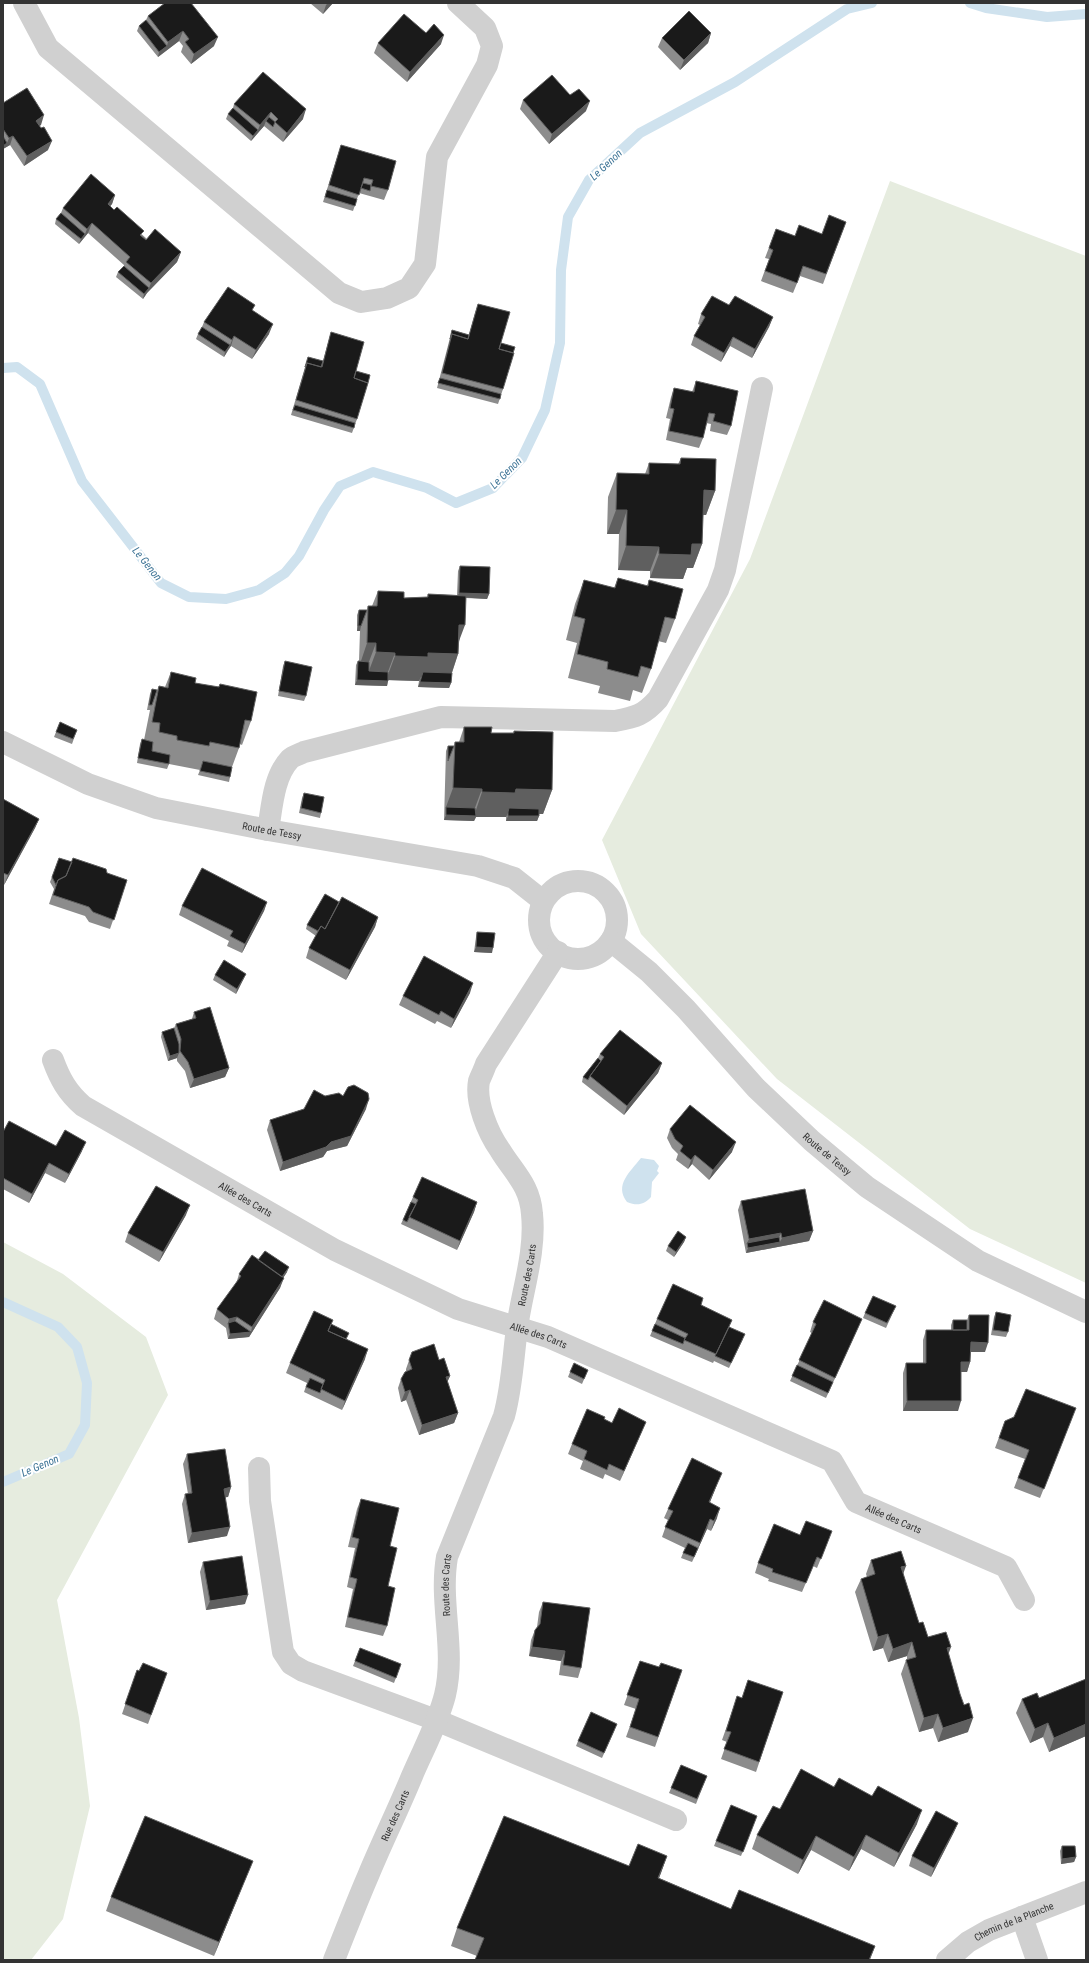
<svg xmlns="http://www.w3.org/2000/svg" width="1089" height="1963" font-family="'Roboto Condensed',sans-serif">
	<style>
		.green { fill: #e6ecdf }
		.water { fill: #cfe2ee }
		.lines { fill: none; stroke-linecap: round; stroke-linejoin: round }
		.stream { stroke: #cfe2ee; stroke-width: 10 }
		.minor { stroke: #d0d0d0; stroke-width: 22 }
		.wall { fill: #8c8c8c }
		.shaded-wall { fill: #5f5f5f }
		.building { fill: #1a1a1a; stroke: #5f5f5f }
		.labels { text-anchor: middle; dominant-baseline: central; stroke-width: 4; stroke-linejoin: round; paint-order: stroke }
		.street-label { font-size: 10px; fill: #333; stroke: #fff }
		.water-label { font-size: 11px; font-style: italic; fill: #3f7597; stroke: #fff }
	</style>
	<rect width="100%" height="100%" fill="#fff"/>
	<!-- green -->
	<path class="green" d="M890,181L1086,256V1283L970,1229L777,1079L641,934L602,840L750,559Z
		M3,1242L63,1274L146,1337L168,1395L57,1600L79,1718L90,1806L63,1919L31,1960H3Z"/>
	<!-- water -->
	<path class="water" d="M641,1158L654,1160L659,1166L657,1171L659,1173L652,1182L651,1197C644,1205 637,1206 627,1202C614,1185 630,1172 641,1158Z"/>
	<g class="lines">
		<!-- stream -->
		<path class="stream" d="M970,3L986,8L1047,17L1086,14
			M3,368L17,367L40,384L82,481L161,583L189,597L226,599L259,590L285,573L299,556L324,510L340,486L373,472L427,488L456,503L493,488L522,458L545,410L560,343L561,270L568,217L589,180L640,133L735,82L847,9L872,3
			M3,1302L58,1327L77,1347L87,1383L85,1425L69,1454L3,1482"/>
		<!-- minor -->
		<g class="minor">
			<path d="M24,3L48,48L339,293L361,302L387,298L409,288L425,264L437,157L487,65L492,46L485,28L458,3"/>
			<path id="s1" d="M3,742L88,784L156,808L268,830L478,866L514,878L543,901"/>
			<path d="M268,830C272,808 273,777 290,759C293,756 300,754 304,752L441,717L615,721C636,717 644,715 658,699L718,590L725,570L762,388"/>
			<circle cx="578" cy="920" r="39"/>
			<path id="s2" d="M611,941L649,972L686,1009L756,1088L812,1141L867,1187L978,1261L1086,1312"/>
			<path id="s3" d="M53,1060C60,1079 67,1092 83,1106L335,1250L458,1309L548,1337L832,1461L856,1502L1006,1567L1024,1600"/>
			<path d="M259,1468L260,1501L283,1652L291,1664L303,1671L436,1720L676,1820"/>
			<path d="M1022,1917L1037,1960"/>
			<path id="s4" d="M334,1960C345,1932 356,1904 368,1876C382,1842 398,1810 412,1776C423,1750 438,1723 445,1695C456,1649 439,1603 447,1557L504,1416C512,1387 513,1358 517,1328C522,1291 536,1252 532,1214C530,1185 514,1173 500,1150C488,1133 475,1102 479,1081C481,1076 484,1070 486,1064L558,952"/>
			<path id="s5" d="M947,1960L968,1942L989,1930L1086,1892"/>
		</g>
	</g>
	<!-- wall -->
	<path class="wall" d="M165,3L214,46L191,64L181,52L183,46L179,41L158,57L137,31L139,26L146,20L148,16Z
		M310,3H333L323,14Z
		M426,33L441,44L407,82L374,53L378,43Z
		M711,33L708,43L680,70L658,47L662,38Z
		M570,95L586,111L549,144L520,109L523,100Z
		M3,103L41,125L39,126L48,150L24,166L10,145L3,149Z
		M234,104L303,119L283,142L264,126L251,141L226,119L228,114L233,108Z
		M341,145L388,190L384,200L359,193L353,211L323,202Z
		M115,195L112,204L110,206L147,239L181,252L177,262L147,293L143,299L116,277L118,272L124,266V265L88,233L79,244L55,224L56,219L61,213L63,208Z
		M846,222L823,284L800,276L793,293L761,281L769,259L765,258L776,229L795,236L822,234Z
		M478,304L501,343L503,389L498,404L437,388L452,330L469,335L475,313Z
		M729,305L773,317L769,327L752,358L730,346L721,362L691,345L694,336L700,325L698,324L701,314Z
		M252,311L269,334L252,359L231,346L224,357L196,339L198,334L202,327L204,322Z
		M331,332L356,371L357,419L352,433L291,415L308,357L323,361Z
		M696,381L731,426L727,435L710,431L711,424L706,423L703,438L699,448L666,440L670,419L666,418L671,397L674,388L692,392Z
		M681,458L715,491L706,515H703L702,544L693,568H687L683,579L650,578V571L618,570L619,534H607L608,497L617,473L645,474L649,463L678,464Z
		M460,566L489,594L487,599L466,598L459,643L458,654L452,673L451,683L449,688L418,687L419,681L388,680L387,686L355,685L356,665L358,661H359L360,631H357V615L359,610H367L368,606H372L378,591L404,598L427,597L428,594L457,595L458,571Z
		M618,578L647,586L649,580L675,619L666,643L658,641L651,669L642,693L633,690L630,701L598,693L600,686L568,678L577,643L566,640L575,604L584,580L614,588Z
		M285,661L306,696L304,701L278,696L283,666Z
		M171,672L195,683L218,687L220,684L251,721L242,745L240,744L239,748L232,767L229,782L198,775L200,770L169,764L167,769L137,763L140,744L142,739L144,740L150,710H147L150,694L152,689L157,690L159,686L165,687Z
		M60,722L77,730L72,744L54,737Z
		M464,727L491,733H513L514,731L552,790L543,814H539V816L537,821H506V817H476L474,821L444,820L446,751L448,746H454L455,742H459Z
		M304,793L321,813L320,818L299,813L302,798Z
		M3,799L39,819L35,828L4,885L3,884Z
		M59,858L72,862L107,873L127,880L110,929L89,922L85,916L49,904L54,889L50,882Z
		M267,902L264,911L242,953L227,946L229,941L179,915L182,906Z
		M339,902L378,917L375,927L346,980L306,958L309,948L316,936L306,929L307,925Z
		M477,932L492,953L474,952L476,937Z
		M215,975L244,978L236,994L213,980Z
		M470,993L451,1028L437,1021L435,1024L399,1005L403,996Z
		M194,1012L229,1068L225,1077L190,1088L185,1071L177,1061V1058L168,1061L161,1037L162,1032L174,1028L176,1024L192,1019Z
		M600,1054L662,1063L658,1073L624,1115L582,1082L583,1077L598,1058Z
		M325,1096L366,1109L347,1146L327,1151L323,1157L280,1171L267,1130L270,1120L304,1109Z
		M670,1129L732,1152L709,1180L692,1164L688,1169L676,1160L678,1154L672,1148L667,1138Z
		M3,1132L56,1146L82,1151L65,1183L45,1173L29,1203L3,1189Z
		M455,1192L477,1202L474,1212L457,1250L401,1224L413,1197Z
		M741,1201L813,1231L809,1241L746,1253L738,1210Z
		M186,1215L159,1262L125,1242L128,1233Z
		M686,1237L684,1242L674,1257L666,1251L668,1246Z
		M258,1260L287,1272L283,1278L280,1288L249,1337L228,1339L226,1328L214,1319L217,1309L236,1284L239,1274Z
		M701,1305L732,1320L729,1327L743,1339L729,1368L714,1361L713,1363L650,1336L657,1319Z
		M896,1306L886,1328L863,1318L865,1313Z
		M996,1312L1008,1332L1006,1337L991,1335L994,1317Z
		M969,1315L985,1352H970V1362L967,1372H961L958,1411H903V1373L906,1363H923V1340L926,1330H951V1325L953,1320H967Z
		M862,1319L858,1328L826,1398L790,1381L812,1333L810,1332L813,1322Z
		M331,1324L347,1339L365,1359L342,1410L304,1392L307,1383L286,1373L290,1363Z
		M412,1352L439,1360L450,1376L447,1382L458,1413L454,1423L419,1435L406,1400L401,1402L398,1388L401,1379L406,1371V1369Z
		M588,1370L582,1384L568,1377L570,1372Z
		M1072,1418L1040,1498L1014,1488L1025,1459L995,1448L1005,1421Z
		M604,1419L612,1423L642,1431L620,1481L605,1474L603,1479L580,1469L583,1461L568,1454L572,1444Z
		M187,1454L231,1487L228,1497H225L227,1536L188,1543L182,1504L185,1494H188L183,1464Z
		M718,1482L710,1502L717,1518L711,1531L707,1529L692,1562L681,1558L685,1548L662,1537L668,1520L664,1518L668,1509Z
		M361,1499L390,1546L387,1626L383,1636L345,1627L353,1589L347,1587L355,1548L348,1547L357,1509Z
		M800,1535L828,1541L817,1568L813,1566L802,1592L768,1581L769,1579L755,1573L758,1563Z
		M871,1560L903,1573L919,1623L928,1637L948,1654L968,1732L938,1742L933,1728L919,1732L901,1674L906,1660L907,1659V1656L888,1662L883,1648L873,1651L855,1592L861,1579L867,1577L866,1574Z
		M203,1562L245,1604L206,1610L200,1572Z
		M543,1602L581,1668L578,1678L559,1675L561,1661L529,1656L531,1640L535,1630L537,1627L539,1612Z
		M360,1648L401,1664L394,1683L353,1666Z
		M640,1661L659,1667L682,1670L655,1747L626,1737L636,1709L624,1705Z
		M137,1670L139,1671L167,1673L148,1724L122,1714Z
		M1086,1679V1736L1049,1752L1043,1737L1030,1743L1016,1713L1022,1699L1039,1698Z
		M783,1692L756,1772L721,1759L727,1742L722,1740L734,1706L742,1698Z
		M615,1729L602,1758L576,1746L578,1741Z
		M681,1765L707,1776L696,1804L669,1793Z
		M834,1787L917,1824L894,1867L861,1849L849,1871L811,1850L798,1874L752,1849L757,1835L780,1809Z
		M757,1816L741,1856L714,1846L716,1841Z
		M958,1823L954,1832L931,1877L909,1866L912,1856Z
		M1062,1846L1076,1857L1074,1862L1061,1864L1060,1851Z
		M667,1856L659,1878L731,1909L875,1946L870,1960H475L477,1956L451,1946L457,1928L629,1866Z
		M253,1861L247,1875L214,1956L106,1911L111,1897Z"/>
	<!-- shaded-wall -->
	<path class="shaded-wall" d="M328,3H333L323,14L326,5Z
		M183,31L179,41L158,57L159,52L167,46L168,42Z
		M711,33L708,43L680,70L684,60Z
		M444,35L441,44L407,82L410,72Z
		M218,37L214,46L191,64L194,54Z
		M590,101L586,111L549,144L552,134Z
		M306,109L303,119L283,142L287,133Z
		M271,112L267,122L266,121L264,126L251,141L253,136L258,130L260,125Z
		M44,115L41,125L33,130L36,121Z
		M13,136L10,145L3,149V146L7,143L9,138Z
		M52,141L48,150L24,166L27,156Z
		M115,195L112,204L107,210L108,204Z
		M92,223L88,233L79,244L81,239L85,234L87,229Z
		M181,252L177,262L147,293L151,283Z
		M149,288L147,293L143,299L144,294Z
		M773,317L769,327L752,358L755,349Z
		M273,324L269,334L252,359L256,350Z
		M234,336L231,346L228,350L232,340Z
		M733,337L730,346L721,362L724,353Z
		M230,345L228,350L224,357L225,352Z
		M704,490L715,491L706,515L695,514Z
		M616,510H627L619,534H607Z
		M692,544H702L693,568H687L683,579L650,578L659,554Z
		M626,546L659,547L650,571L618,570Z
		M459,593L489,594L487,599L457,597Z
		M459,625H465L456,649Z
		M358,626H361L360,631H357Z
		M367,643H376L367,667H359Z
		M376,652L395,653L386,677L367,676Z
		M428,653L458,654L450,678L421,677L419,681L386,680L395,656Z
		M357,680L388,681L387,686L355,685Z
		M420,682L451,683L449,688L418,687Z
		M453,788L482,789L473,813L446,807Z
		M516,789L552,790L543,814L508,813L506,817H476L474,821L444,820L446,815L474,816L482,792Z
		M508,816H539L537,821H506Z
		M39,819L35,828L4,885L8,875Z
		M267,902L264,911L242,953L245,944Z
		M378,917L375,927L346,980L350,970Z
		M476,947L493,948L492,953L474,952Z
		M246,974L236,994L237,989Z
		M473,983L470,993L451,1028L454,1019Z
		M179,1053L177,1058L168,1061L170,1056Z
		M662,1063L658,1073L624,1115L627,1106Z
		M229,1068L225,1077L190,1088L194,1079Z
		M369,1099L366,1109L347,1146L327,1151L323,1157L280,1171L283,1162L331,1142Z
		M86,1142L82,1151L65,1183L69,1174Z
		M736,1142L732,1152L709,1180L713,1170Z
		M695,1155L692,1164L688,1169L691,1160Z
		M49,1163L45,1173L29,1203L32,1194Z
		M477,1202L474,1212L457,1250L460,1241Z
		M190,1205L186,1215L159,1262L163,1252Z
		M813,1231L809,1241L746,1253L748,1248L780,1242L782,1238Z
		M781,1233L777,1242L747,1243L749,1239Z
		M686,1237L684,1242L674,1257L676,1252Z
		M289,1267L287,1272L278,1286L280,1281Z
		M284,1278L280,1288L249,1337L228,1339L230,1334L251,1332L252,1327Z
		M237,1317L233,1326L228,1323L229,1319Z
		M971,1342L988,1343L985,1352H967Z
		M368,1349L365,1359L342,1410L345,1401Z
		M961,1362H970L967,1372H957Z
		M450,1376L446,1385V1377Z
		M410,1390L406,1400L401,1402L405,1392Z
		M907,1401H961L958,1411H903Z
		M458,1413L454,1423L419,1435L422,1425Z
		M646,1422L642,1431L620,1481L624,1471Z
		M722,1473L718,1482L706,1512L709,1502Z
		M231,1487L228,1497L221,1498L224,1489Z
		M720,1508L717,1518L711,1531L714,1521Z
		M710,1519L707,1529L692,1562L700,1543Z
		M230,1527L227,1536L188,1543L192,1533Z
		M906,1566L901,1580V1567Z
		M248,1595L245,1604L206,1610L210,1601Z
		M888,1634L883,1648L873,1651L878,1637Z
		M912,1642L907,1656L888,1662L893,1649Z
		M532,1647L565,1651L561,1661L529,1656Z
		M951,1647L946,1661L947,1648Z
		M938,1714L933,1728L919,1732L924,1718Z
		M973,1718L968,1732L938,1742L943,1728Z
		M1048,1723L1043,1737L1030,1743L1035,1729Z
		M1086,1724V1736L1049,1752L1054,1738Z
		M922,1810L917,1824L894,1867L899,1853Z
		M958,1823L954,1832L931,1877L934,1868Z
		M866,1835L861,1849L849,1871L854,1857Z
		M816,1836L811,1850L798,1874L803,1860Z
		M667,1856L661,1873L652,1896L658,1878Z
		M1076,1857L1074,1862L1061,1864L1062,1859Z
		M253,1861L247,1875L214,1956L219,1942Z"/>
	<!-- building -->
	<path class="building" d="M165,3H191L218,37L194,54L185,42L189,39L183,31L168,42L148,16Z
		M689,11L711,33L684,60L662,38Z
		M404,14L426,33L434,24L444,35L410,72L378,43Z
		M146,20L167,46L159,52L139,26Z
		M263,72L306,109L287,133L275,122L278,119L271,112L260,125L234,104Z
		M552,75L570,95L579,89L590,101L552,134L523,100Z
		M27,88L44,115L36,121L41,128L44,127L52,141L27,156L13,136L9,138L3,129V103Z
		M233,108L258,130L253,136L228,114Z
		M269,117L275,122L273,127L266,121Z
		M3,136L7,143L3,146Z
		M341,145L396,161L388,190L371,186L373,180L364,178L359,195L329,185Z
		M91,174L115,195L108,204L114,210L117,207L144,231L140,235L146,240L155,229L181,252L151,283L126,262L130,257L92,223L87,229L63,208Z
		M363,183L371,185L370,191L361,188Z
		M327,190L357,199L355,206L325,197Z
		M61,213L85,234L81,239L56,219Z
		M829,215L846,222L826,274L803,266L797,283L765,271L773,250L769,248L776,229L795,236L799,225L822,234Z
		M124,266L149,288L144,294L118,272Z
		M228,287L255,305L252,310L273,324L256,350L234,336L232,340L204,322Z
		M712,296L729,305L735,296L773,317L755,349L733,337L724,353L694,336L705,317L701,314Z
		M478,304L510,312L499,349L514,353L503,389L442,373L452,334L468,339Z
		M202,327L230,345L225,352L198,334Z
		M452,330L469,335L468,339L452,334L450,339Z
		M331,332L364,342L354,378L368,383L357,419L296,400L307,363L322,367Z
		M501,343L515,347L513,353L499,349Z
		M308,357L323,361L321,367L307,363L305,367Z
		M356,371L370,375L368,383L354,378Z
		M440,378L501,394L500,399L438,383Z
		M696,381L738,391L731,426L713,421L715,414L709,413L703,438L669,431L674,409L670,408L674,388L694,392Z
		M295,405L355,423L354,428L293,410Z
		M681,458L716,459L715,491L704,490L702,544H692L691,555L659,554V547L626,546L627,510H616L617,473L649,474V463L680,464Z
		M460,566L490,567L489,594L459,593Z
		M618,578L648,586L649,580L683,589L675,619L665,617L651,669L641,666L638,677L607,669L608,662L577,654L585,619L574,616L584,580L615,588Z
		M378,591L404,592V598L428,597V594L466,596L465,625H459L458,654L428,653V657L395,656V653L376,652V643H367L368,606H377Z
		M359,610H367L361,626H358Z
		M285,661L312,667L306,696L279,691Z
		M358,661L369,662V671L388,672V681L357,680Z
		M171,672L196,678L195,683L219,687L220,684L257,692L251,721L245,720L239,748L210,742L209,746L177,740V736L159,732L160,723L152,722L159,686L168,688Z
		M423,672L452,673L451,683L420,682Z
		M152,689L157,690L152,705H149Z
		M60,722L77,730L73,739L56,732Z
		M464,727H492L491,733H514V731L553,732L552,790L516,789L515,793L482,792V789L453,788L455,742H464Z
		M142,739L153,742L152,751L170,755L169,764L138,758Z
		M448,746H454L448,761Z
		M203,761L232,767L230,777L200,771Z
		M304,793L324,797L321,813L301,808Z
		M3,799L39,819L8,875L3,873Z
		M446,807L475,808L476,816L446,815Z
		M509,808L539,809V816H508V812Z
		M59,858L72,862L66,876L58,880L56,885L52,877Z
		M73,858L106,869L107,873L127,880L114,920L93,912L89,907L53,895L58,880L66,876Z
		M202,868L267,902L245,944L230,936L233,931L182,906Z
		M325,894L339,902L325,929L321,926L318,931L307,925Z
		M342,897L378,917L350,970L309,948L321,926L325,929Z
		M477,932L495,933L493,948L476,947Z
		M424,956L473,983L454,1019L441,1011L439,1015L403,996Z
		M224,960L246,974L237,989L215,975Z
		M210,1007L229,1068L194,1079L188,1062L180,1051L181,1039L176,1024L196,1018L194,1012Z
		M174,1028L179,1044V1053L170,1056L162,1032Z
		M620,1030L662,1063L627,1106L590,1076L604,1057L600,1054Z
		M598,1058L601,1061L590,1076L588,1080L583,1077Z
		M354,1085L368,1093L369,1099L351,1136L331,1142L326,1147L283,1162L270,1120L304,1109L314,1090L325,1096L339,1093L343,1096L348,1087Z
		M690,1105L736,1142L713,1170L695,1155L691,1160L680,1151L683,1146L675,1139L670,1129Z
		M9,1121L56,1146L65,1130L86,1142L69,1174L49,1163L32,1194L3,1178V1132Z
		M422,1177L477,1202L460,1241L409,1217L418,1200L413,1197Z
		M156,1186L190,1205L163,1252L128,1233Z
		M805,1189L813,1231L782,1238L781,1233L749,1239L741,1201Z
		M411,1202L416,1204L407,1222L403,1220Z
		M678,1231L686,1237L676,1252L668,1246Z
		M779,1237L780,1242L748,1248L747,1243Z
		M265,1251L289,1267L282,1277L258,1260Z
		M252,1255L284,1278L252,1327L237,1317L229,1319L217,1309L241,1276L239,1274Z
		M673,1284L703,1298L701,1305L732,1320L716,1354L684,1340L688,1334L657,1319Z
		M873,1296L896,1306L887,1323L865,1313Z
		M824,1300L862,1319L835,1378L799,1360L816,1324L813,1322Z
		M314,1311L333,1320L328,1331L368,1349L345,1401L321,1389L325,1380L290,1363Z
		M996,1312L1011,1315L1008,1332L993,1330Z
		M969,1315H989L988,1343L971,1342L970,1362H961V1401H907L906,1363H926V1330H969Z
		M953,1320H967V1330H953Z
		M235,1321L251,1332L230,1334L228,1323Z
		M331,1324L349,1333L346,1339L328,1331Z
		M655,1324L685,1338L683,1344L652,1331Z
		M729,1327L745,1334L731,1363L715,1356Z
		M434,1344L439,1360L444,1358L450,1376L446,1377L458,1413L422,1425L410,1390L405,1392L401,1379L405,1372L412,1369L409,1360L412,1352Z
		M574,1363L588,1370L584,1379L570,1372Z
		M797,1365L833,1382L828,1393L792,1376Z
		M310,1378L323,1384L320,1393L306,1387Z
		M1026,1389L1076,1408L1044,1489L1018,1478L1029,1450L999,1438L1005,1421L1014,1417Z
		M619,1408L646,1422L624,1471L609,1464L607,1470L584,1459L587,1451L572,1444L587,1409L605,1417L604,1419L612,1423Z
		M225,1449L231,1487L224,1489L230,1527L192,1533L185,1494L192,1493L187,1454Z
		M692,1458L722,1473L709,1502L720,1508L714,1521L710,1519L700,1543L665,1527L673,1511L668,1509Z
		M361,1499L399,1508L390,1546L397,1548L388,1586L395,1588L387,1626L348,1617L357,1579L350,1577L359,1539L352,1537Z
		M806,1521L832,1531L821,1559L817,1557L806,1583L772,1572L773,1569L758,1563L774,1524L800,1535Z
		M688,1543L698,1548L694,1557L683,1553Z
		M901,1551L906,1566L901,1567L919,1623L923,1622L928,1637L946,1632L951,1647L947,1648L960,1694L964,1705L969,1703L973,1718L943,1728L938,1714L924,1718L906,1660L916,1657L912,1642L893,1649L888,1634L878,1637L861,1579L875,1574L871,1560Z
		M242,1556L248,1595L210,1601L203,1562Z
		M543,1602L590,1608L581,1668L563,1665L565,1651L532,1647L535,1630L540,1624Z
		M360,1648L401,1664L396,1678L355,1661Z
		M640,1661L659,1667L661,1663L682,1670L658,1737L630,1727L639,1699L627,1695Z
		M143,1663L167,1673L151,1715L125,1704L137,1670L139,1671Z
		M1086,1679V1724L1054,1738L1048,1723L1035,1729L1022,1699L1037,1693L1039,1698Z
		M748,1680L783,1692L759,1762L724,1749L731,1732L726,1731L737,1696L742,1698Z
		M591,1712L617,1724L604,1753L578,1741Z
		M681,1765L707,1776L697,1799L671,1788Z
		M801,1769L834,1787L839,1778L872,1796L878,1786L922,1810L899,1853L866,1835L854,1857L816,1836L803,1860L757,1835L773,1806L780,1809Z
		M731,1805L757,1816L743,1852L716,1841Z
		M936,1811L958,1823L934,1868L912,1856Z
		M145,1816L253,1861L219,1942L111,1897Z
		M504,1816L629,1866L638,1844L667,1856L658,1878L731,1909L739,1890L875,1946L869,1960H475L484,1938L457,1928Z
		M1062,1846H1075L1076,1857L1062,1859Z"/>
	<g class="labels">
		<!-- street labels -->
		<g class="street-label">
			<text stroke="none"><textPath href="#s1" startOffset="285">Route de Tessy</textPath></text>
			<text stroke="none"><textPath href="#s2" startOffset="304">Route de Tessy</textPath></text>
			<text stroke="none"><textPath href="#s3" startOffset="243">Allée des Carts</textPath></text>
			<text stroke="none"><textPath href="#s4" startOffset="721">Route des Carts</textPath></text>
			<text stroke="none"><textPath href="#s3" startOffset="567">Allée des Carts</textPath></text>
			<text stroke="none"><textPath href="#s3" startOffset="975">Allée des Carts</textPath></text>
			<text stroke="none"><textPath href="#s4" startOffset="398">Route des Carts</textPath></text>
			<text stroke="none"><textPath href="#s4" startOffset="157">Rue des Carts</textPath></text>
			<text stroke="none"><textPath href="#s5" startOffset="78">Chemin de la Planche</textPath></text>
		</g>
		<!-- water labels -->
		<g class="water-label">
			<text transform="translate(606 165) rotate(-43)">Le Genon</text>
			<text transform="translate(506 473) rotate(-45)">Le Genon</text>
			<text transform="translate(147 564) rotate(51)">Le Genon</text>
			<text transform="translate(40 1466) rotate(-23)">Le Genon</text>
		</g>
	</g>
	<!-- border -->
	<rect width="1089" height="1963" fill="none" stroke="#333333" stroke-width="8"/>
</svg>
